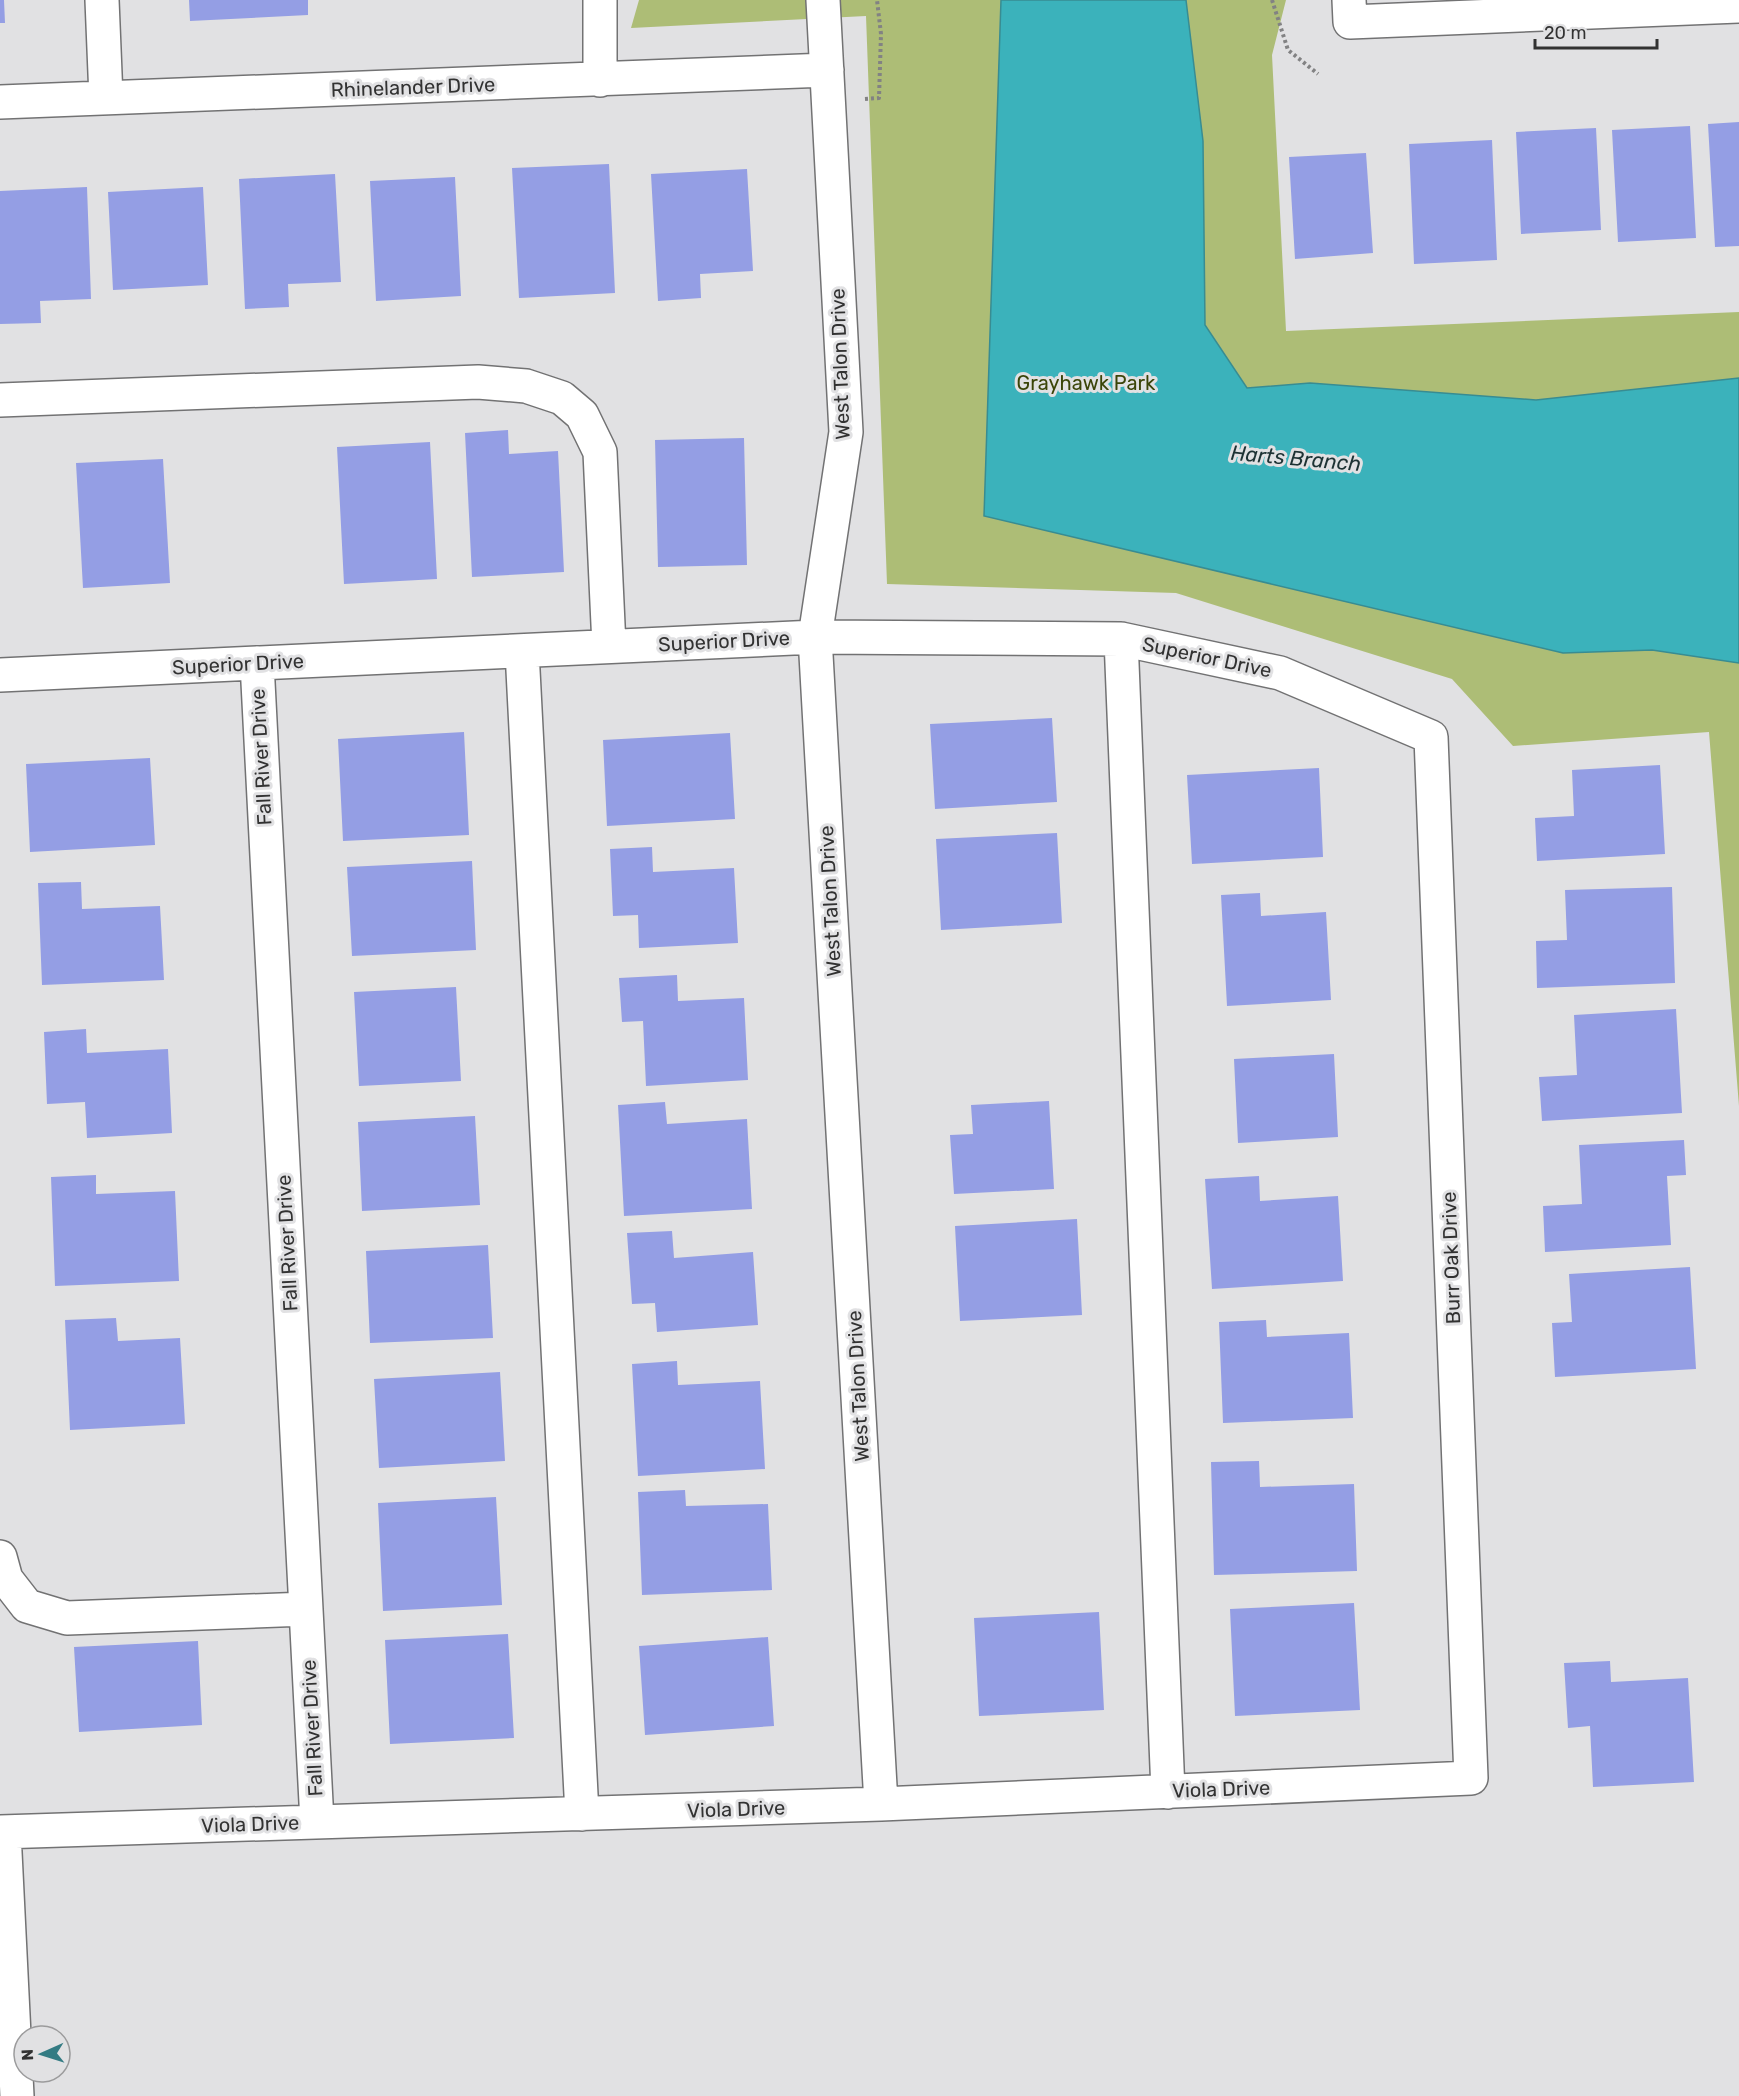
<svg xmlns="http://www.w3.org/2000/svg" width="1739" height="2096" font-family="Rubik,sans-serif">
	<style>
		.green { fill: #adbd76 }
		.water { fill: #3bb2bb; stroke: #388c92; stroke-width: 1.5 }
		.building { fill: #949ee4 }
		.lines { fill: none; stroke-linecap: round; stroke-linejoin: round }
		.minor-casing { stroke: #727273; stroke-width: 36 }
		.path { stroke: #828283; stroke-width: 4; stroke-dasharray: 3 3; stroke-linecap: butt }
		.minor { stroke: #fff; stroke-width: 33 }
		.labels { text-anchor: middle; dominant-baseline: central; stroke-width: 6; stroke-linejoin: round; paint-order: stroke }
		.street-label { font-size: 20px; fill: #323232; stroke: #e1e1e3 }
		.park-label { font-size: 20px; fill: #3b4509; stroke: #e1e1e3 }
		.water-label { font-size: 21px; font-style: italic; fill: #1d3234; stroke: #e1e1e3 }
	</style>
	<rect width="100%" height="100%" fill="#e1e1e3"/>
	<!-- green -->
	<path class="green" d="M639,0H1286L1272,55L1286,331L1739,312V1106L1709,732L1513,746L1452,679L1176,593L887,584L866,16L631,28Z"/>
	<!-- water -->
	<path class="water" d="M1001,0H1186L1203,141L1205,325L1247,388L1310,383L1536,400L1739,378V663L1652,650L1563,653L984,516Z"/>
	<!-- building -->
	<path class="building" d="M0,0H4L5,23H0Z
		M189,0H308V15L190,21Z
		M1739,122V246L1715,247L1708,124Z
		M1690,126L1696,238L1618,242L1612,130Z
		M1596,128L1601,230L1521,234L1516,132Z
		M1492,140L1497,260L1414,264L1409,144Z
		M1366,153L1373,253L1295,259L1289,157Z
		M609,164L615,293L519,298L512,168Z
		M747,169L753,271L700,274L701,298L658,301L651,174Z
		M335,174L341,282L288,284L289,307L245,309L239,179Z
		M455,177L461,296L376,301L370,181Z
		M87,187L91,299L40,301L41,323L0,324V191Z
		M203,187L208,285L113,290L108,192Z
		M508,430L509,454L558,451L564,572L472,577L465,433Z
		M744,438L747,565L658,567L655,440Z
		M430,442L437,579L344,584L337,447Z
		M163,459L170,583L83,588L76,463Z
		M1052,718L1057,802L935,809L930,724Z
		M464,732L469,835L343,841L338,739Z
		M730,733L735,819L607,826L603,740Z
		M150,758L155,845L30,852L26,764Z
		M1660,765L1665,854L1537,861L1535,818L1574,816L1572,770Z
		M1319,768L1323,857L1192,864L1187,775Z
		M1057,833L1062,923L941,930L936,839Z
		M652,847L653,872L734,868L738,943L639,948L638,915L613,916L610,849Z
		M472,861L476,950L352,956L347,867Z
		M81,882L82,909L160,906L164,980L42,985L38,883Z
		M1672,887L1675,983L1537,988L1536,941L1567,940L1565,890Z
		M1260,893L1261,916L1326,912L1331,1000L1227,1006L1221,895Z
		M677,975L678,1001L744,998L748,1080L646,1086L643,1021L622,1022L619,978Z
		M456,987L461,1081L359,1086L354,992Z
		M1676,1009L1682,1113L1542,1121L1539,1077L1577,1075L1574,1015Z
		M86,1029L87,1053L168,1049L172,1133L87,1138L85,1102L47,1104L44,1032Z
		M1334,1054L1338,1137L1238,1143L1234,1059Z
		M1049,1101L1054,1189L954,1194L950,1135L973,1134L971,1105Z
		M665,1102L667,1124L747,1119L752,1209L624,1216L618,1105Z
		M475,1116L480,1205L362,1211L358,1122Z
		M1684,1140L1686,1175L1667,1176L1671,1245L1545,1252L1543,1206L1582,1204L1579,1145Z
		M96,1175V1194L175,1191L179,1281L55,1286L51,1177Z
		M1259,1176L1260,1201L1338,1196L1343,1281L1212,1289L1205,1179Z
		M1077,1219L1082,1315L960,1321L955,1226Z
		M672,1231L674,1258L753,1252L758,1325L657,1332L655,1303L632,1304L627,1233Z
		M488,1245L493,1338L370,1343L366,1251Z
		M1690,1267L1696,1369L1555,1377L1552,1323L1572,1322L1569,1274Z
		M116,1318L118,1341L180,1338L185,1424L70,1430L65,1320Z
		M1266,1320L1267,1337L1349,1333L1353,1418L1223,1423L1219,1322Z
		M677,1361L678,1385L760,1381L765,1469L638,1476L632,1364Z
		M500,1372L505,1461L379,1468L374,1379Z
		M1259,1461L1260,1487L1354,1484L1357,1571L1214,1575L1211,1462Z
		M685,1490L686,1506L768,1504L772,1590L642,1595L638,1492Z
		M496,1497L502,1605L383,1611L378,1503Z
		M1354,1603L1360,1710L1235,1716L1230,1609Z
		M1099,1612L1104,1710L979,1716L974,1618Z
		M508,1634L514,1738L390,1744L385,1640Z
		M768,1637L774,1726L645,1735L639,1646Z
		M198,1641L202,1725L79,1732L74,1647Z
		M1610,1661L1611,1682L1688,1678L1694,1782L1593,1787L1590,1726L1568,1728L1564,1663Z"/>
	<g class="lines">
		<!-- minor casing -->
		<g class="minor-casing">
			<path id="minor" d="M102,0L106,98
				M823,0L846,432L815,637L881,1804
				M1349,0L1350,22L1739,6
				M600,80V0
				M0,102L827,70
				M0,400L478,382L526,386L562,398L582,415L600,452L609,646
				M1121,639L1168,1792
				M522,651L582,1814
				M257,663L317,1822
				M0,675L815,637L1121,639L1280,673L1431,737L1471,1778L881,1804L0,1832
				M0,1557L6,1579L27,1606L67,1618L306,1609
				M4,1832L17,2096"/>
		</g>
		<!-- path -->
		<path class="path" d="M1272,0L1288,50L1318,74
			M865,99L879,98L881,34L877,0"/>
		<!-- minor -->
		<use href="#minor" class="minor"/>
	</g>
	<g class="labels">
		<!-- street labels -->
		<g class="street-label">
			<text transform="translate(413 87) rotate(-2)">Rhinelander Drive</text>
			<text transform="translate(840 364) rotate(-92)">West Talon Drive</text>
			<text transform="translate(724 641) rotate(-3)">Superior Drive</text>
			<text transform="translate(1207 657) rotate(12)">Superior Drive</text>
			<text transform="translate(238 664) rotate(-3)">Superior Drive</text>
			<text transform="translate(261 757) rotate(-93)">Fall River Drive</text>
			<text transform="translate(830 901) rotate(-93)">West Talon Drive</text>
			<text transform="translate(287 1243) rotate(-93)">Fall River Drive</text>
			<text transform="translate(1451 1258) rotate(-92)">Burr Oak Drive</text>
			<text transform="translate(858 1386) rotate(-93)">West Talon Drive</text>
			<text transform="translate(312 1728) rotate(-93)">Fall River Drive</text>
			<text transform="translate(1221 1789) rotate(-2)">Viola Drive</text>
			<text transform="translate(736 1809) rotate(-2)">Viola Drive</text>
			<text transform="translate(250 1824) rotate(-2)">Viola Drive</text>
		</g>
		<!-- park labels -->
		<g class="park-label">
			<text x="1086" y="383">Grayhawk Park</text>
		</g>
		<!-- water labels -->
		<g class="water-label">
			<text transform="translate(1296 458) rotate(5)">Harts Branch</text>
		</g>
	</g>
	<!-- north arrow -->
	<g transform="translate(42 2054) rotate(267)"><circle r="28" fill="#e1e1e3" stroke="#9b9b9c" stroke-width="1.5"/>
	<path d="M0-4.5L10 22L0 15L-10 22Z" fill="#337b83"/>
	<text y="-9" font-size="16" font-weight="bold" text-anchor="middle" fill="#323232">N</text>
	</g>
	<!-- scale -->
	<path d="M1535 39v9h122v-9" fill="none" stroke="#323232" stroke-width="3"/>
	<text x="1544" y="39" font-size="18" fill="#323232" stroke="#e1e1e3" stroke-width="4.5" paint-order="stroke">20 m</text>
</svg>
